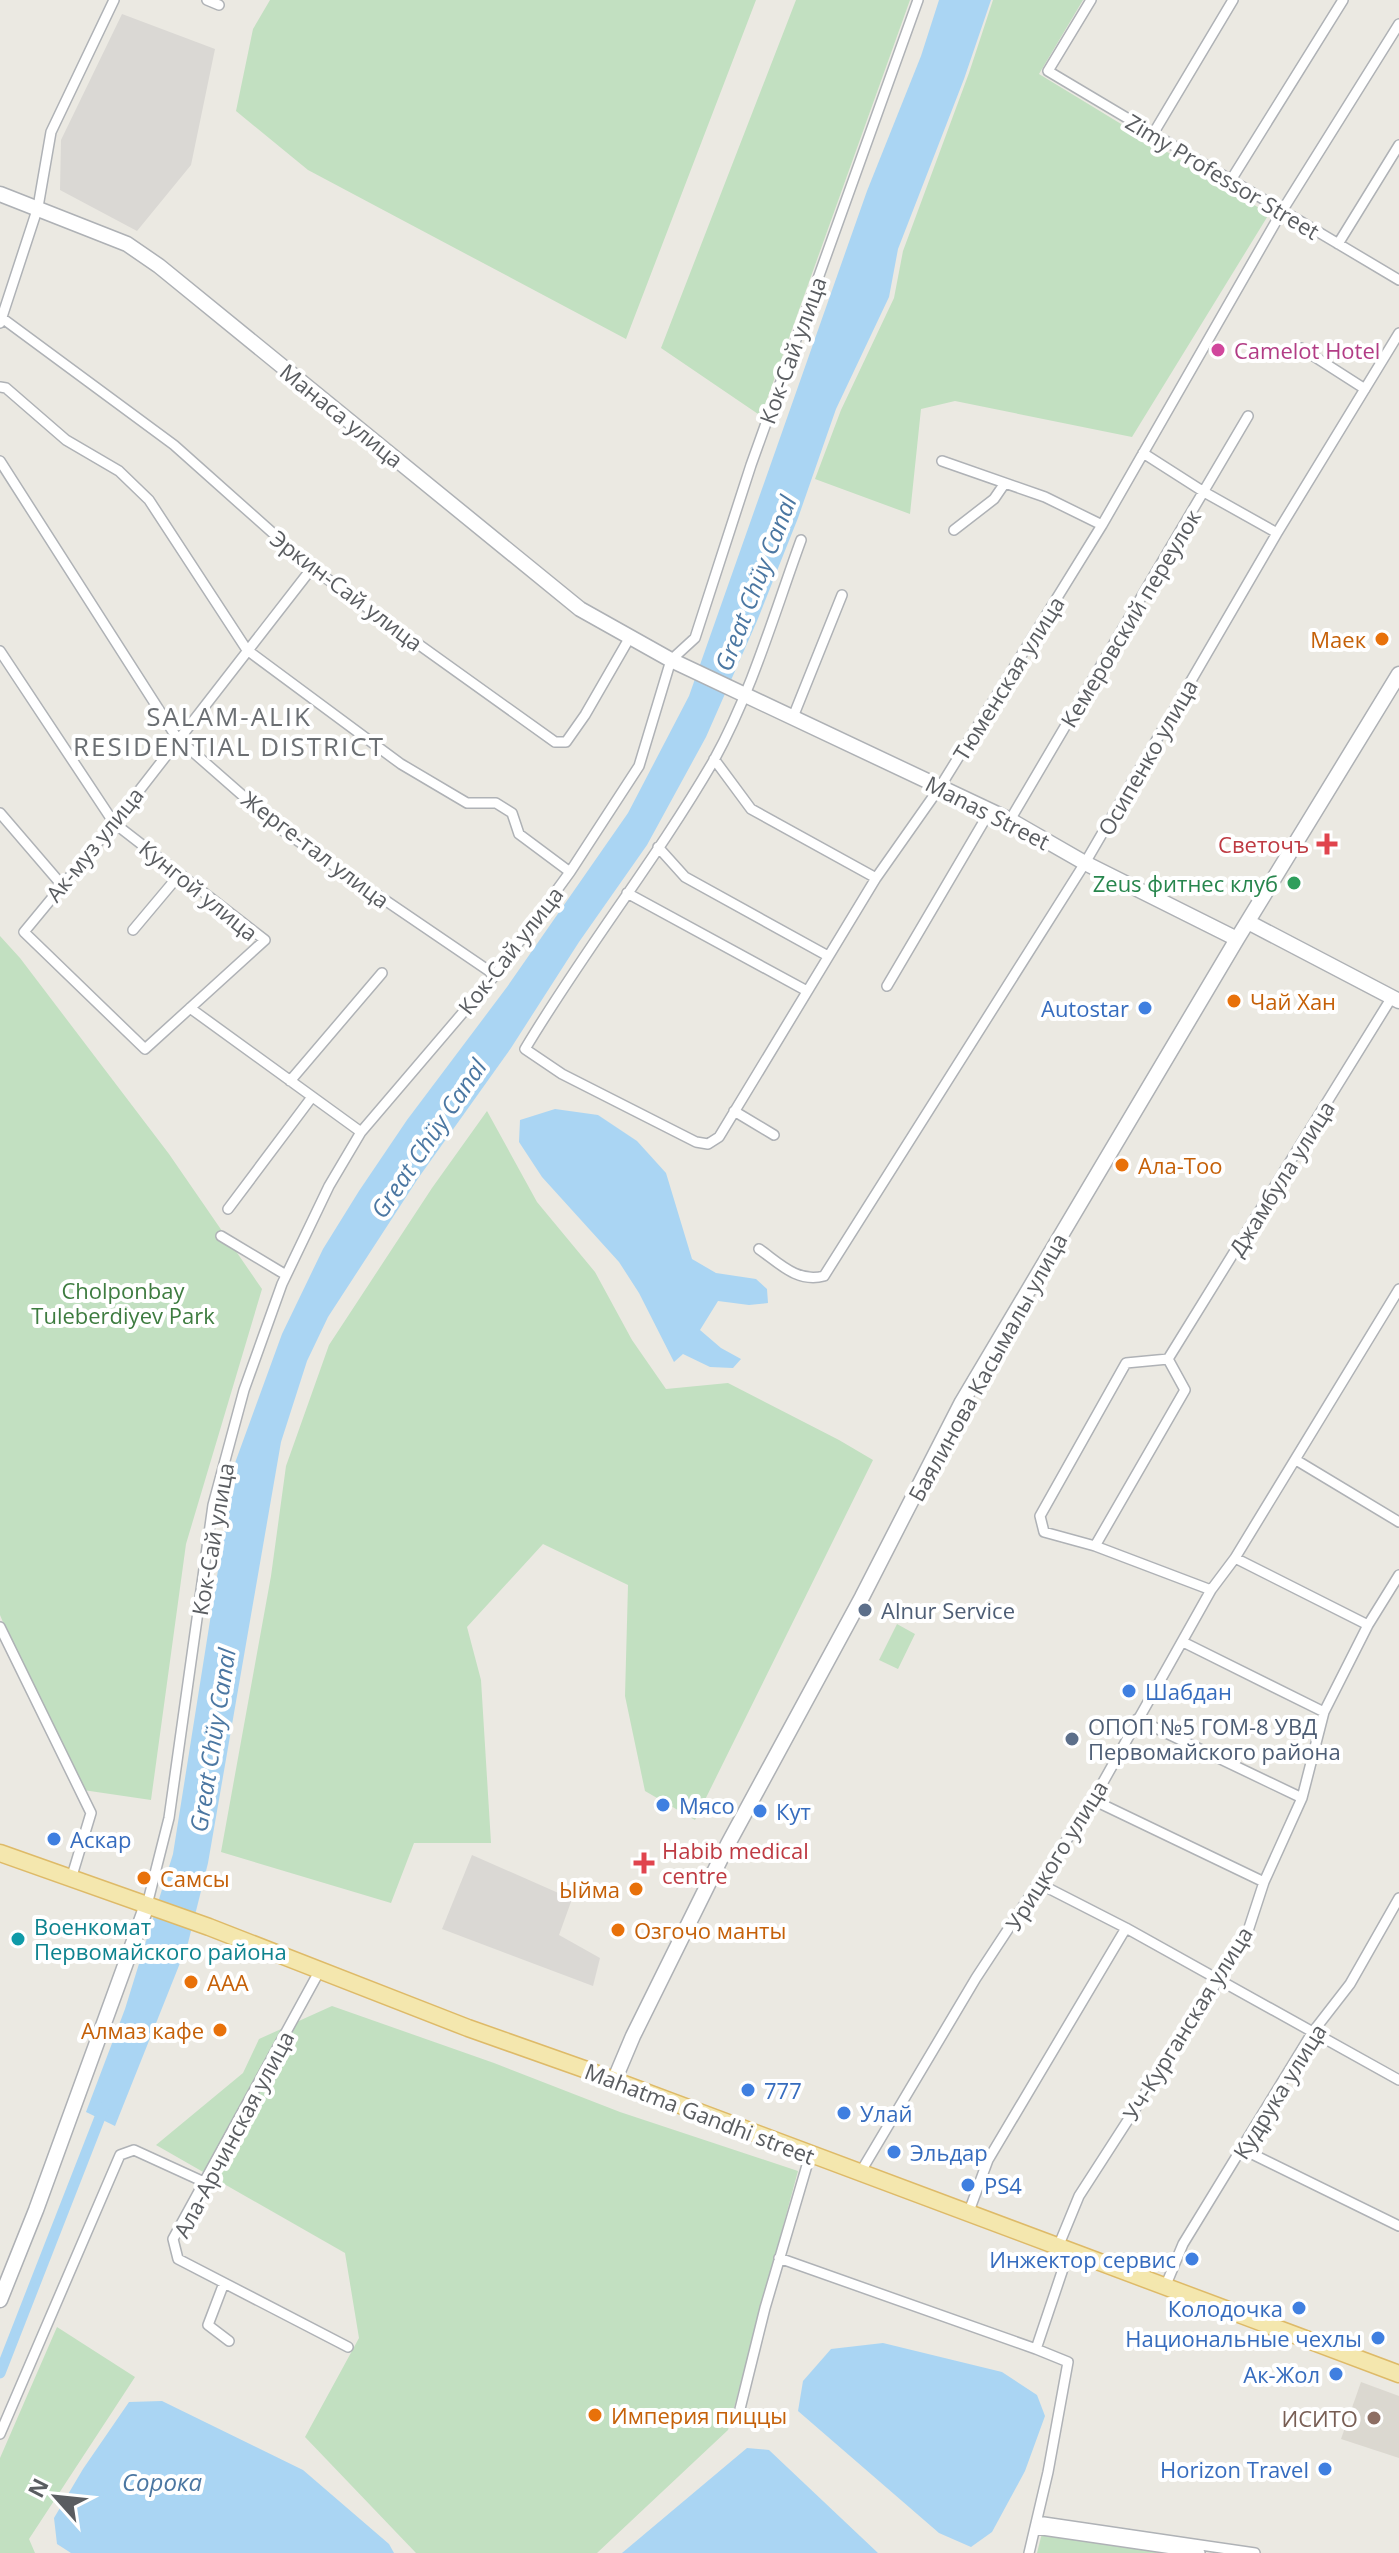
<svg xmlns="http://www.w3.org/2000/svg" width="1399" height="2553" font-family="'Open Sans',sans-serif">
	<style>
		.industrial { fill: #dad8d4 }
		.education { fill: #dbd8d0 }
		.green { fill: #c2e0c1 }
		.water { fill: #aad5f3 }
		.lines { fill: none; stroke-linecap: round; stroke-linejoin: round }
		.canal { stroke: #aad5f3; stroke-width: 11 }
		.street-casing { stroke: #afb2b6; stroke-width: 12 }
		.secondary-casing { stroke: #aeb1b5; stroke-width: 17 }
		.primary-casing { stroke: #deba68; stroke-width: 19 }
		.street { stroke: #fff; stroke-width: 9 }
		.secondary { stroke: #fff; stroke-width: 14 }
		.primary { stroke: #f4e7ae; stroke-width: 16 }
		.hotel-dot { fill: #d1479c; stroke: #fff; stroke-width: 3 }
		.food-dot { fill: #e8710a; stroke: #fff; stroke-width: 3 }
		.health-dot { fill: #e0444e; stroke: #fff; stroke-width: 3 }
		.leisure-dot { fill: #2e9e5b; stroke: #fff; stroke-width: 3 }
		.shop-dot { fill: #3f7fe0; stroke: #fff; stroke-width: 3 }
		.service-dot { fill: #5c6f8a; stroke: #fff; stroke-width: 3 }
		.culture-dot { fill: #0f9aa8; stroke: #fff; stroke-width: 3 }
		.education-dot { fill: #8d6e63; stroke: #fff; stroke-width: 3 }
		.labels { text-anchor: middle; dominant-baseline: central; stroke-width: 8; stroke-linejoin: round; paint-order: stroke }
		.street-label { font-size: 22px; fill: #5a5d61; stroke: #fff }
		.hotel-label { font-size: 22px; fill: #b23c85; stroke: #fff; text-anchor: start }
		.food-label { font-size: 22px; fill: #c56008; stroke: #fff; text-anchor: start }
		.health-label { font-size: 22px; fill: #be3a42; stroke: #fff; text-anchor: end }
		.leisure-label { font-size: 22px; fill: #27864d; stroke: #fff; text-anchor: end }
		.shop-label { font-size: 22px; fill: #366cbe; stroke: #fff; text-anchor: start }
		.park-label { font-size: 22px; fill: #3e7c40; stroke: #fff }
		.service-label { font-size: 22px; fill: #4e5e75; stroke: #fff; text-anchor: start }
		.culture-label { font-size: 22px; fill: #0d838f; stroke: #fff; text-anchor: start }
		.education-label { font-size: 22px; fill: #785e54; stroke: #fff; text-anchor: end }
		.water-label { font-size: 24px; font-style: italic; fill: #4b77a2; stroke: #fff }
		.quarter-label { font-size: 26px; letter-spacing: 2px; fill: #6b6f73; stroke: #fff }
	</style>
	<rect width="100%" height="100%" fill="#ebe9e2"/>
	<!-- industrial -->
	<path class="industrial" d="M122,14L215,49L191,165L137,231L60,190L61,140Z
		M472,1855L572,1899L559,1935L600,1958L593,1986L442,1929Z"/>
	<!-- education -->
	<path class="education" d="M1361,2382L1399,2396V2458L1341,2439Z"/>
	<!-- green -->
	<path class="green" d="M270,0H756L626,339L308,170L236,111L253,29Z
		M796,0H910L761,416L661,348Z
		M993,0H1083L1039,74L1269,214L1132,437L955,401L921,409L910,514L815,479L841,410L894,298L903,251L969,73Z
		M0,936L20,958L169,1154L262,1289L186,1544L151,1800L83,1790L17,1656L0,1615Z
		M487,1111L537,1202L595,1272L632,1340L666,1389L728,1383L839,1440L873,1460L695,1820L645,1791L625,1696L628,1585L543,1544L467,1627L481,1680L491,1843H414L391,1903L221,1852L271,1576L286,1466L329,1345L432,1188Z
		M897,1624L915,1634L898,1669L879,1660Z
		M332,2006L494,2063L620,2112L798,2171L728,2430L597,2553H416L305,2437L359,2338L345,2253L156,2145L243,2073L259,2039Z
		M57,2327L135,2377L29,2539L35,2553H0V2458Z
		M1042,2533L1162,2553H1037Z"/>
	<!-- water -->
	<path class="water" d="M939,0H991L964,79L898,249L889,297L836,409L798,518L757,621L706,737L647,845L579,942L511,1048L419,1177L328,1317L307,1361L281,1442L208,1863L188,1943L115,2126L86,2112L125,2009L173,1854L235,1463L282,1334L323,1249L359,1191L407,1120L507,987L628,813L689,696L867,191L921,56Z
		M555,1109L598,1115L637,1141L666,1173L692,1259L716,1273L756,1279L767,1289L768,1303L749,1305L718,1301L700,1330L721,1348L741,1359L733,1368L710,1367L683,1354L674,1362L639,1293L619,1262L542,1177L519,1142L520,1120Z
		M883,2343L1002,2372L1037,2395L1045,2416L1025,2471L992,2532L971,2547L939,2533L798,2411L803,2381L831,2349Z
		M162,2401L303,2470L389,2544L394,2553H71L57,2544L54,2518L83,2469L129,2402Z
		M747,2448L769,2450L878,2553H622Z"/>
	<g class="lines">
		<!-- canal -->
		<path class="canal" d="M0,2373L104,2107"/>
		<!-- street casing -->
		<g class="street-casing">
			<path id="street" d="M207,0L219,5
				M1091,0L1048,71L1399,280
				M1153,134L1233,0
				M1231,180L1343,0
				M1338,244L1399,145
				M2,318L174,445L312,568L555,742H566L585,715L630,637
				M0,323L38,207L51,132L114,0
				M1301,348L1365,389
				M0,387L6,388L66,440L119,471L149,500L247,650L401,764L467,803H496L512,813L519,834L570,872
				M1143,453L1204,492L1277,533
				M0,461L177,738L282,830L495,975
				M942,461L1045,497L1102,525
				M954,530L994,499L1005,483
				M801,540C774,614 752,691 714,760C656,860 584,950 525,1049L562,1074L696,1142L708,1144L719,1137L876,878L940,787L1102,525L1282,211L1399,24
				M0,651L114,823L265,940L145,1049L24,932L114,823L312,568
				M793,717L842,595
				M714,759L751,809L876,878
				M0,813L61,884
				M1010,820L1248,416
				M658,847L685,877L828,956
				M627,893L807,991
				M133,930L180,874
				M887,986L990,811
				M190,1008L361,1132
				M290,1081L382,973
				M734,1111L774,1135
				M228,1209L312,1097
				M221,1236L286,1275
				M759,1249C779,1263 797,1283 824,1276L1085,863L1277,533L1399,333
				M1168,1359L1185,1390L1095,1546L1044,1532L1040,1516L1126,1363Z
				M1168,1359L1392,997
				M1296,1460L1399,1522
				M1095,1546L1211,1590
				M1235,1558L1368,1625
				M0,1627L91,1813L71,1879
				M1183,1642L1324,1712
				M1137,1719L1302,1798
				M1093,1800L1264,1882
				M1040,1884L1126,1928L1399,2080
				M147,1905L169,1818L213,1505L244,1390L282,1284L329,1186L361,1132L495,975L570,872L639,766L671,660L695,638L751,465L918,0
				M320,1970L173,2239L178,2259L348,2347
				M1242,2149L1399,2226
				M860,2173L976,1978L1093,1800L1211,1590L1235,1558L1399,1289
				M968,2214L988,2160L1126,1928
				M1058,2247L1079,2196L1246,1937L1264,1882L1302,1798L1324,1712L1368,1625L1399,1575
				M779,2258L1036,2349L1069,2251
				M224,2283L208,2325L229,2341
				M1165,2287L1183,2244L1312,2033L1350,1984L1399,1898
				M739,2413L765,2308L810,2155
				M0,2434L120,2155L134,2150L204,2182
				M1037,2521L1255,2553
				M1035,2529L1200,2553
				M1029,2553L1048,2472L1068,2362L1036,2349"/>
		</g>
		<!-- secondary casing -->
		<g class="secondary-casing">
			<path id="secondary" d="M0,194L127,244L159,266L580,609L671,660L1010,820L1085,863L1237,939
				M1248,922L1399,1001
				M614,2081L633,2036L728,1844L862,1597L962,1402L1237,939L1399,674
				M0,2300L36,2210L147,1905"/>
		</g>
		<!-- primary casing -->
		<g class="primary-casing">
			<path id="primary" d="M0,1853L209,1927L468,2028L584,2069L1399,2374"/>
		</g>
		<!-- street -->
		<use href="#street" class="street"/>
		<!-- secondary -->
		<use href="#secondary" class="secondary"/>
		<!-- primary -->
		<use href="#primary" class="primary"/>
	</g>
	<!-- markers -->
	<circle class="hotel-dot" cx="1218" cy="350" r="8"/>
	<g class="food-dot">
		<circle cx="1382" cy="639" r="8"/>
		<circle cx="1234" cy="1001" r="8"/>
		<circle cx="1122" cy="1165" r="8"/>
		<circle cx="144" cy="1878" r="8"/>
		<circle cx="636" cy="1889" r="8"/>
		<circle cx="618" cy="1930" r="8"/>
		<circle cx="191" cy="1982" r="8"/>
		<circle cx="220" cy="2030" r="8"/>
		<circle cx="595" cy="2415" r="8"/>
	</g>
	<g class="health-dot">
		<path d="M1323 832h8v8h8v8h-8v8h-8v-8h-8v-8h8z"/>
		<path d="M640 1851h8v8h8v8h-8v8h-8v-8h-8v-8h8z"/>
	</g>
	<circle class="leisure-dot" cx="1294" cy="883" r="8"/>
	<g class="shop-dot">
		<circle cx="1145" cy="1008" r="8"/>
		<circle cx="1129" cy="1691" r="8"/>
		<circle cx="663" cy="1805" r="8"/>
		<circle cx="760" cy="1811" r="8"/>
		<circle cx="54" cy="1839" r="8"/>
		<circle cx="748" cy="2090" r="8"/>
		<circle cx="844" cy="2113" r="8"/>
		<circle cx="894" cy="2152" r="8"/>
		<circle cx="968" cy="2185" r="8"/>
		<circle cx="1192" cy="2259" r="8"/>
		<circle cx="1299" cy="2308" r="8"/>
		<circle cx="1378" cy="2338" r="8"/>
		<circle cx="1336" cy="2374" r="8"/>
		<circle cx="1325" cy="2469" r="8"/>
	</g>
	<g class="service-dot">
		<circle cx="865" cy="1610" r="8"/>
		<circle cx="1072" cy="1739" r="8"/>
	</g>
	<circle class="culture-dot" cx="18" cy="1939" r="8"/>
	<circle class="education-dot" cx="1374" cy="2418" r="8"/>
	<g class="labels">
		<!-- street labels -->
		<g class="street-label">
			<text transform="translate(1223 176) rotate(31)">Zimy Professor Street</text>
			<text transform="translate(792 350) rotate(-70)">Кок-Сай улица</text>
			<text transform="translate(342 415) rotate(39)">Манаса улица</text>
			<text transform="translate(347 590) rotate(37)">Эркин-Сай улица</text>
			<text transform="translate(1130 618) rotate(-59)">Кемеровский переулок</text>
			<text transform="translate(1008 678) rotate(-58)">Тюменская улица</text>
			<text transform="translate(1147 757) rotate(-60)">Осипенко улица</text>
			<text transform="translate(988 812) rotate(27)">Manas Street</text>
			<text transform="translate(94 844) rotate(-51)">Ак-муз улица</text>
			<text transform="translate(316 849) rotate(37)">Жерге-тал улица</text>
			<text transform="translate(199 890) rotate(39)">Кунгой улица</text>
			<text transform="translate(510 950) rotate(-52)">Кок-Сай улица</text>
			<text transform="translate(1281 1178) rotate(-58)">Джамбула улица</text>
			<text transform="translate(987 1367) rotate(-61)">Баялинова Касымалы улица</text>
			<text transform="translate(212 1539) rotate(-80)">Кок-Сай улица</text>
			<text transform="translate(1056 1855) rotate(-58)">Урицкого улица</text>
			<text transform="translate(1187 2023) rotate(-58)">Уч-Курганская улица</text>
			<text transform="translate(1279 2091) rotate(-58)">Кудрука улица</text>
			<text transform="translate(700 2113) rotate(21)">Mahatma Gandhi street</text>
			<text transform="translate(233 2134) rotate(-62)">Ала-Арчинская улица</text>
		</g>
		<!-- hotel labels -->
		<g class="hotel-label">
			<text x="1234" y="350">Camelot Hotel</text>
		</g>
		<!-- food labels -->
		<g class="food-label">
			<text x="1366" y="639" text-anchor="end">Маек</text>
			<text x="1250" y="1001">Чай Хан</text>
			<text x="1138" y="1165">Ала-Тоо</text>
			<text x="160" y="1878">Самсы</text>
			<text x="620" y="1889" text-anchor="end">Ыйма</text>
			<text x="634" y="1930">Озгочо манты</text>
			<text x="207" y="1982">ААА</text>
			<text x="204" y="2030" text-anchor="end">Алмаз кафе</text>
			<text x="611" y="2415">Империя пиццы</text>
		</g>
		<!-- health labels -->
		<g class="health-label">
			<text x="1309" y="844">Светочъ</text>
			<text x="662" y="1850" text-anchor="start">Habib medical<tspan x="662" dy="25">centre</tspan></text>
		</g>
		<!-- leisure labels -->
		<g class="leisure-label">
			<text x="1278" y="883">Zeus фитнес клуб</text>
		</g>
		<!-- shop labels -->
		<g class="shop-label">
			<text x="1129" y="1008" text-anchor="end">Autostar</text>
			<text x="1145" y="1691">Шабдан</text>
			<text x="679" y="1805">Мясо</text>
			<text x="776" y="1811">Кут</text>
			<text x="70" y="1839">Аскар</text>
			<text x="764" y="2090">777</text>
			<text x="860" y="2113">Улай</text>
			<text x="910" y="2152">Эльдар</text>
			<text x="984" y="2185">PS4</text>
			<text x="1176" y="2259" text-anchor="end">Инжектор сервис</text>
			<text x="1283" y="2308" text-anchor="end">Колодочка</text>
			<text x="1362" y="2338" text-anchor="end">Национальные чехлы</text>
			<text x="1320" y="2374" text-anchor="end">Ак-Жол</text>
			<text x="1309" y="2469" text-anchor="end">Horizon Travel</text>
		</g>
		<!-- park labels -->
		<g class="park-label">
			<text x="123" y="1290">Cholponbay<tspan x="123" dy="25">Tuleberdiyev Park</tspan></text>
		</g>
		<!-- service labels -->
		<g class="service-label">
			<text x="881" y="1610">Alnur Service</text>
			<text x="1088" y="1726">ОПОП №5 ГОМ-8 УВД<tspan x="1088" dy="25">Первомайского района</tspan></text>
		</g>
		<!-- culture labels -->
		<g class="culture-label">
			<text x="34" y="1926">Военкомат<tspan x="34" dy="25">Первомайского района</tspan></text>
		</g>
		<!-- education labels -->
		<g class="education-label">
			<text x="1358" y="2418">ИСИТО</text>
		</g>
		<!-- water labels -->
		<g class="water-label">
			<text transform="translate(755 583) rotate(-69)">Great Chüy Canal</text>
			<text transform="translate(428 1138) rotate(-56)">Great Chüy Canal</text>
			<text transform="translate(212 1740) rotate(-81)">Great Chüy Canal</text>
			<text x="162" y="2481">Сорока</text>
		</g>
		<!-- quarter labels -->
		<g class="quarter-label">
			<text x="229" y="716">SALAM-ALIK<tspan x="229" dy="30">RESIDENTIAL DISTRICT</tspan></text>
		</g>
	</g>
	<!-- north arrow -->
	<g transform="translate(56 2497) rotate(297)" stroke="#ffffff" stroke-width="6" paint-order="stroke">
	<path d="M0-6L14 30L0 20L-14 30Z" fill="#5a5d61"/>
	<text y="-12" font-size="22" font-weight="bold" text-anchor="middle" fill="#5a5d61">N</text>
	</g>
</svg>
